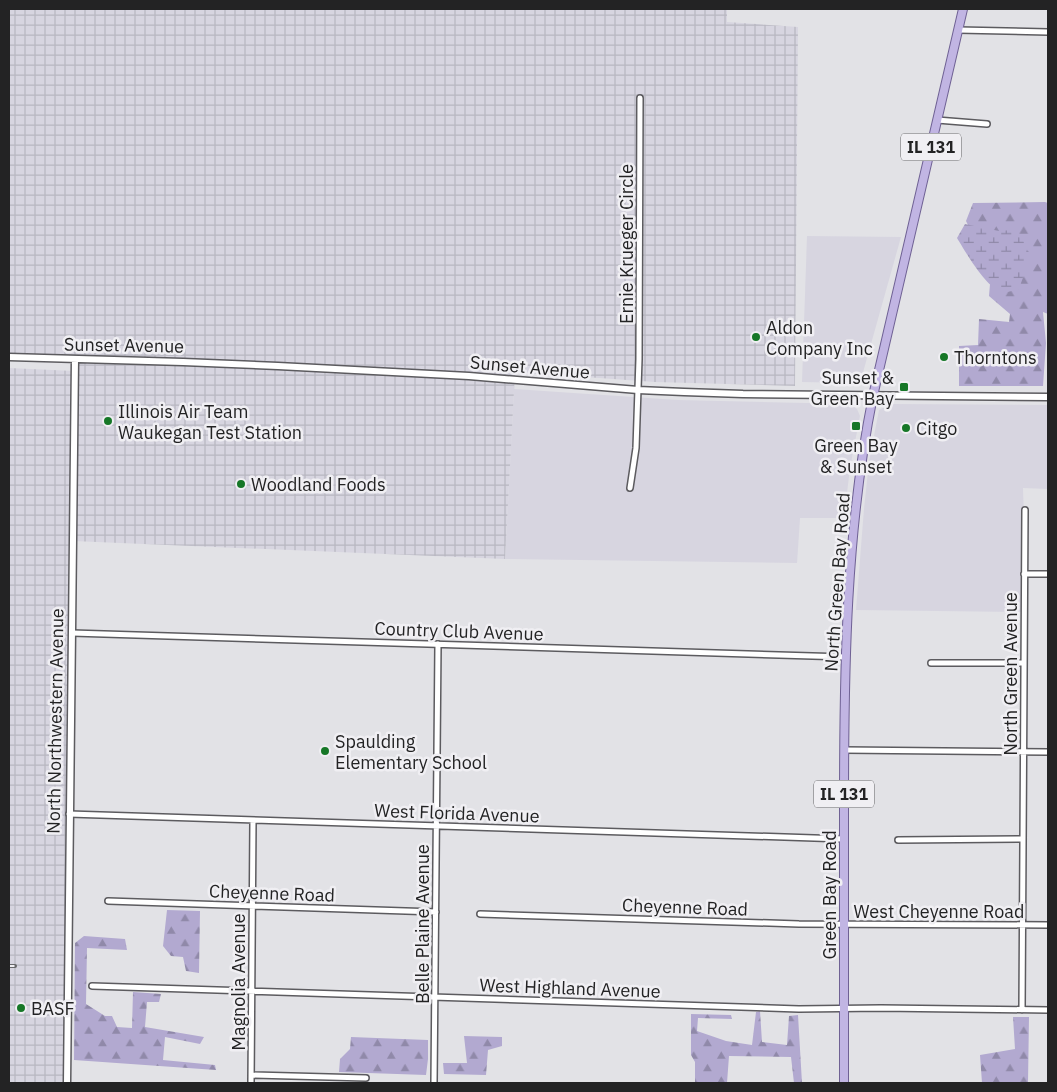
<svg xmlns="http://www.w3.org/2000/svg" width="1057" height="1092" font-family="'IBM Plex Sans',sans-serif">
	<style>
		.built { fill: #d7d5e0 }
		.industrial { fill: url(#industrial-grid) }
		.forest { fill: url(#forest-firs) }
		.wetland { fill: url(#wetland-marsh) }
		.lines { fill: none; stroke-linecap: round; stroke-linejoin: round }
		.minor-casing { stroke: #5c5b5f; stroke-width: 8 }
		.tertiary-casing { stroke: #5c5b5f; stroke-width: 9 }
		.primary-casing { stroke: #6f6194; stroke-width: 10 }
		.minor { stroke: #fff; stroke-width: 5 }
		.tertiary { stroke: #fff; stroke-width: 6 }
		.primary { stroke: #c1b5e3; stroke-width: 8 }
		.rail-casing { stroke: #676769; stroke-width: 4 }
		.rail { stroke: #f0eff3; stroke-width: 2; stroke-dasharray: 5.5; stroke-linecap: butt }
		.poi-dot { fill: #167727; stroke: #f0eff3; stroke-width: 2 }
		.labels { text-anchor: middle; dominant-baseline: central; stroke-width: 5; stroke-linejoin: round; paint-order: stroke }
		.shield { fill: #f0eff3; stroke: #606062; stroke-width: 1 }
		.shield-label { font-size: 16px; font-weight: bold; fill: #232324 }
		.street-label { font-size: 18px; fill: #232324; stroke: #f0eff3 }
		.poi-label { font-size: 18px; fill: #232324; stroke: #f0eff3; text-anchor: start }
	</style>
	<defs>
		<pattern id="industrial-grid" width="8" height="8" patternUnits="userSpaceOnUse" patternTransform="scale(1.25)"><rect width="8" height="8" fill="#d7d5e0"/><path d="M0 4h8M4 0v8" fill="none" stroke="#b8b7c0"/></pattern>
		<pattern id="forest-firs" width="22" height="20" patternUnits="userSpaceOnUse" patternTransform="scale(1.25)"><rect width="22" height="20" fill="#b2a9d0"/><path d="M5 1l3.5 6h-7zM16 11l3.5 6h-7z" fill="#9089a9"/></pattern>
		<pattern id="wetland-marsh" width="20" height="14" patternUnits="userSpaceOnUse" patternTransform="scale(1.25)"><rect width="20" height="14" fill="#b2a9d0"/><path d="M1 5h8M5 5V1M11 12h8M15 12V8" fill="none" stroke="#9089a9"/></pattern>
	</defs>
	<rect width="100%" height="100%" fill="#e2e2e6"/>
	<!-- built -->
	<path class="built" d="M807,236L901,237L862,376L851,383L802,382Z
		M514,389L678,400L849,404L857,409L860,416L850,468L844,518H800L797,563L505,559Z
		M890,404L1048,405V489L1023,488L1027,612L856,610L864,509L869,462L879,410Z"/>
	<!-- industrial -->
	<path class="industrial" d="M9,9H727V22L798,27L795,386L655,382L515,372L505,559L73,541L69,1083H9V368L74,371L75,359L9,357Z"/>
	<!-- forest -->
	<path class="forest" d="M1045,202L1048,203V314L1043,312L1046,343L1043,386H959V346L978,345L979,319L1009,322L1010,314L989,296L991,272L966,221L973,203Z
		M167,910L200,911L199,973L186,971L183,957L171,956L163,946Z
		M84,936L125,939L127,950L87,948L86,1004L105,1016H112L117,1027L132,1028L133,992L161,994L159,1002H147L145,1027L204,1037L200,1044L165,1037L163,1060L215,1065L216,1070L74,1060L75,943Z
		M760,1011L762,1042L787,1045L789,1016L798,1015L802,1083H794L791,1057L729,1056L727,1083H695V1062L691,1055V1014L731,1015L732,1019L698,1018L697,1031L726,1041L752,1045L756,1012Z
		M1013,1017H1029L1028,1083H982L980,1055L1015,1049Z
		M464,1036L502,1037V1046L488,1050L486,1075L444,1074L443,1063H467Z
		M351,1037L428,1040V1059L426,1075L339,1072L340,1059L350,1049Z"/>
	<!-- wetland -->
	<path class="wetland" d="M965,224L999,231L1013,230L1025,243L1032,260L1023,266V277L1019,289C1015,290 1008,293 1003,292C987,290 965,251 957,238Z"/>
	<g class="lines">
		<!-- minor casing -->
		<g class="minor-casing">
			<path id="minor" d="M958,30L1048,32
				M937,120L987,124
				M630,488L636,448L639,359L640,98
				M1024,574H1048
				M72,633L846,657
				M931,663H1024
				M844,750L1048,752
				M69,814L844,839
				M898,840L1023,839
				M108,901L436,912
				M480,914L799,924L1048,925
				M92,986L799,1009L881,1008L1048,1010
				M1022,1010L1025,510
				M251,1075L366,1078
				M251,1083L253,820
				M434,1083L438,644"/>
		</g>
		<!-- tertiary casing -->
		<g class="tertiary-casing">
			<path id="tertiary" d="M9,357L183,362L278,366L469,376L638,390L684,392L743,394L1048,397
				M67,1083L75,359"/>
		</g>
		<!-- primary casing -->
		<g class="primary-casing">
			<path id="primary" d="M844,1083C844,990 844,896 844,803C844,666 846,530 873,396L963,9"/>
		</g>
		<!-- minor -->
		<use href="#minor" class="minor"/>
		<!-- tertiary -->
		<use href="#tertiary" class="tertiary"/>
		<!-- primary -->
		<use href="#primary" class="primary"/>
		<!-- rail casing -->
		<g class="rail-casing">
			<path id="rail" d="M9,966H15"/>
		</g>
		<!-- rail -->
		<use href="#rail" class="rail"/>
	</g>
	<!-- markers -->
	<g class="poi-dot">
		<circle cx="756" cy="337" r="5"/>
		<circle cx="944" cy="357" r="5"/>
		<rect x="899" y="382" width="10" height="10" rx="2.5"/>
		<circle cx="108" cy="421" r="5"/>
		<rect x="851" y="421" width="10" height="10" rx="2.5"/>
		<circle cx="906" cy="428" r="5"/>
		<circle cx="241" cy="484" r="5"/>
		<circle cx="325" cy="751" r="5"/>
		<circle cx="21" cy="1008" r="5"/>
	</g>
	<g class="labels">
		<!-- shield labels -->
		<g class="shield">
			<rect x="901" y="133.5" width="60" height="27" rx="4"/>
			<rect x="814" y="780.5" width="60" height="27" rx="4"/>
		</g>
		<g class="shield-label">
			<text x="931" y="147">IL 131</text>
			<text x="844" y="794">IL 131</text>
		</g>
		<!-- street labels -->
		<g class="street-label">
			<text transform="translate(626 244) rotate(-90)">Ernie Krueger Circle</text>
			<text transform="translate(124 345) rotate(1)">Sunset Avenue</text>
			<text transform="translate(530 367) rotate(5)">Sunset Avenue</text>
			<text transform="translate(837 582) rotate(-86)">North Green Bay Road</text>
			<text transform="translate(459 631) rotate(2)">Country Club Avenue</text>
			<text transform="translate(1010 674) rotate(-90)">North Green Avenue</text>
			<text transform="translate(55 721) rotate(-89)">North Northwestern Avenue</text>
			<text transform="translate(457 813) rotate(2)">West Florida Avenue</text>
			<text transform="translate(272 893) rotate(2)">Cheyenne Road</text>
			<text transform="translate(829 895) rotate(-90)">Green Bay Road</text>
			<text transform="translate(685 907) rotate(2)">Cheyenne Road</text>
			<text x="939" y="911">West Cheyenne Road</text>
			<text transform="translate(422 924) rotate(-90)">Belle Plaine Avenue</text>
			<text transform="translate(238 982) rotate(-90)">Magnolia Avenue</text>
			<text transform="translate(570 988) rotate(2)">West Highland Avenue</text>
		</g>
		<!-- poi labels -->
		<g class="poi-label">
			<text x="766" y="327">Aldon<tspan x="766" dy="21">Company Inc</tspan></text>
			<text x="954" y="357">Thorntons</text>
			<text x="894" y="377" text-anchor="end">Sunset &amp;<tspan x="894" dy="21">Green Bay</tspan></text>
			<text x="118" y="411">Illinois Air Team<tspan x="118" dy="21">Waukegan Test Station</tspan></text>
			<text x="916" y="428">Citgo</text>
			<text x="856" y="445" text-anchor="middle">Green Bay<tspan x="856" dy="21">&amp; Sunset</tspan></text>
			<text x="251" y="484">Woodland Foods</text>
			<text x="335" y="741">Spaulding<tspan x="335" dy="21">Elementary School</tspan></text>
			<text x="31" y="1008">BASF</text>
		</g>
	</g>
	<!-- border -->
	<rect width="1057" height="1092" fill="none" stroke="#232324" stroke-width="20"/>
</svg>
